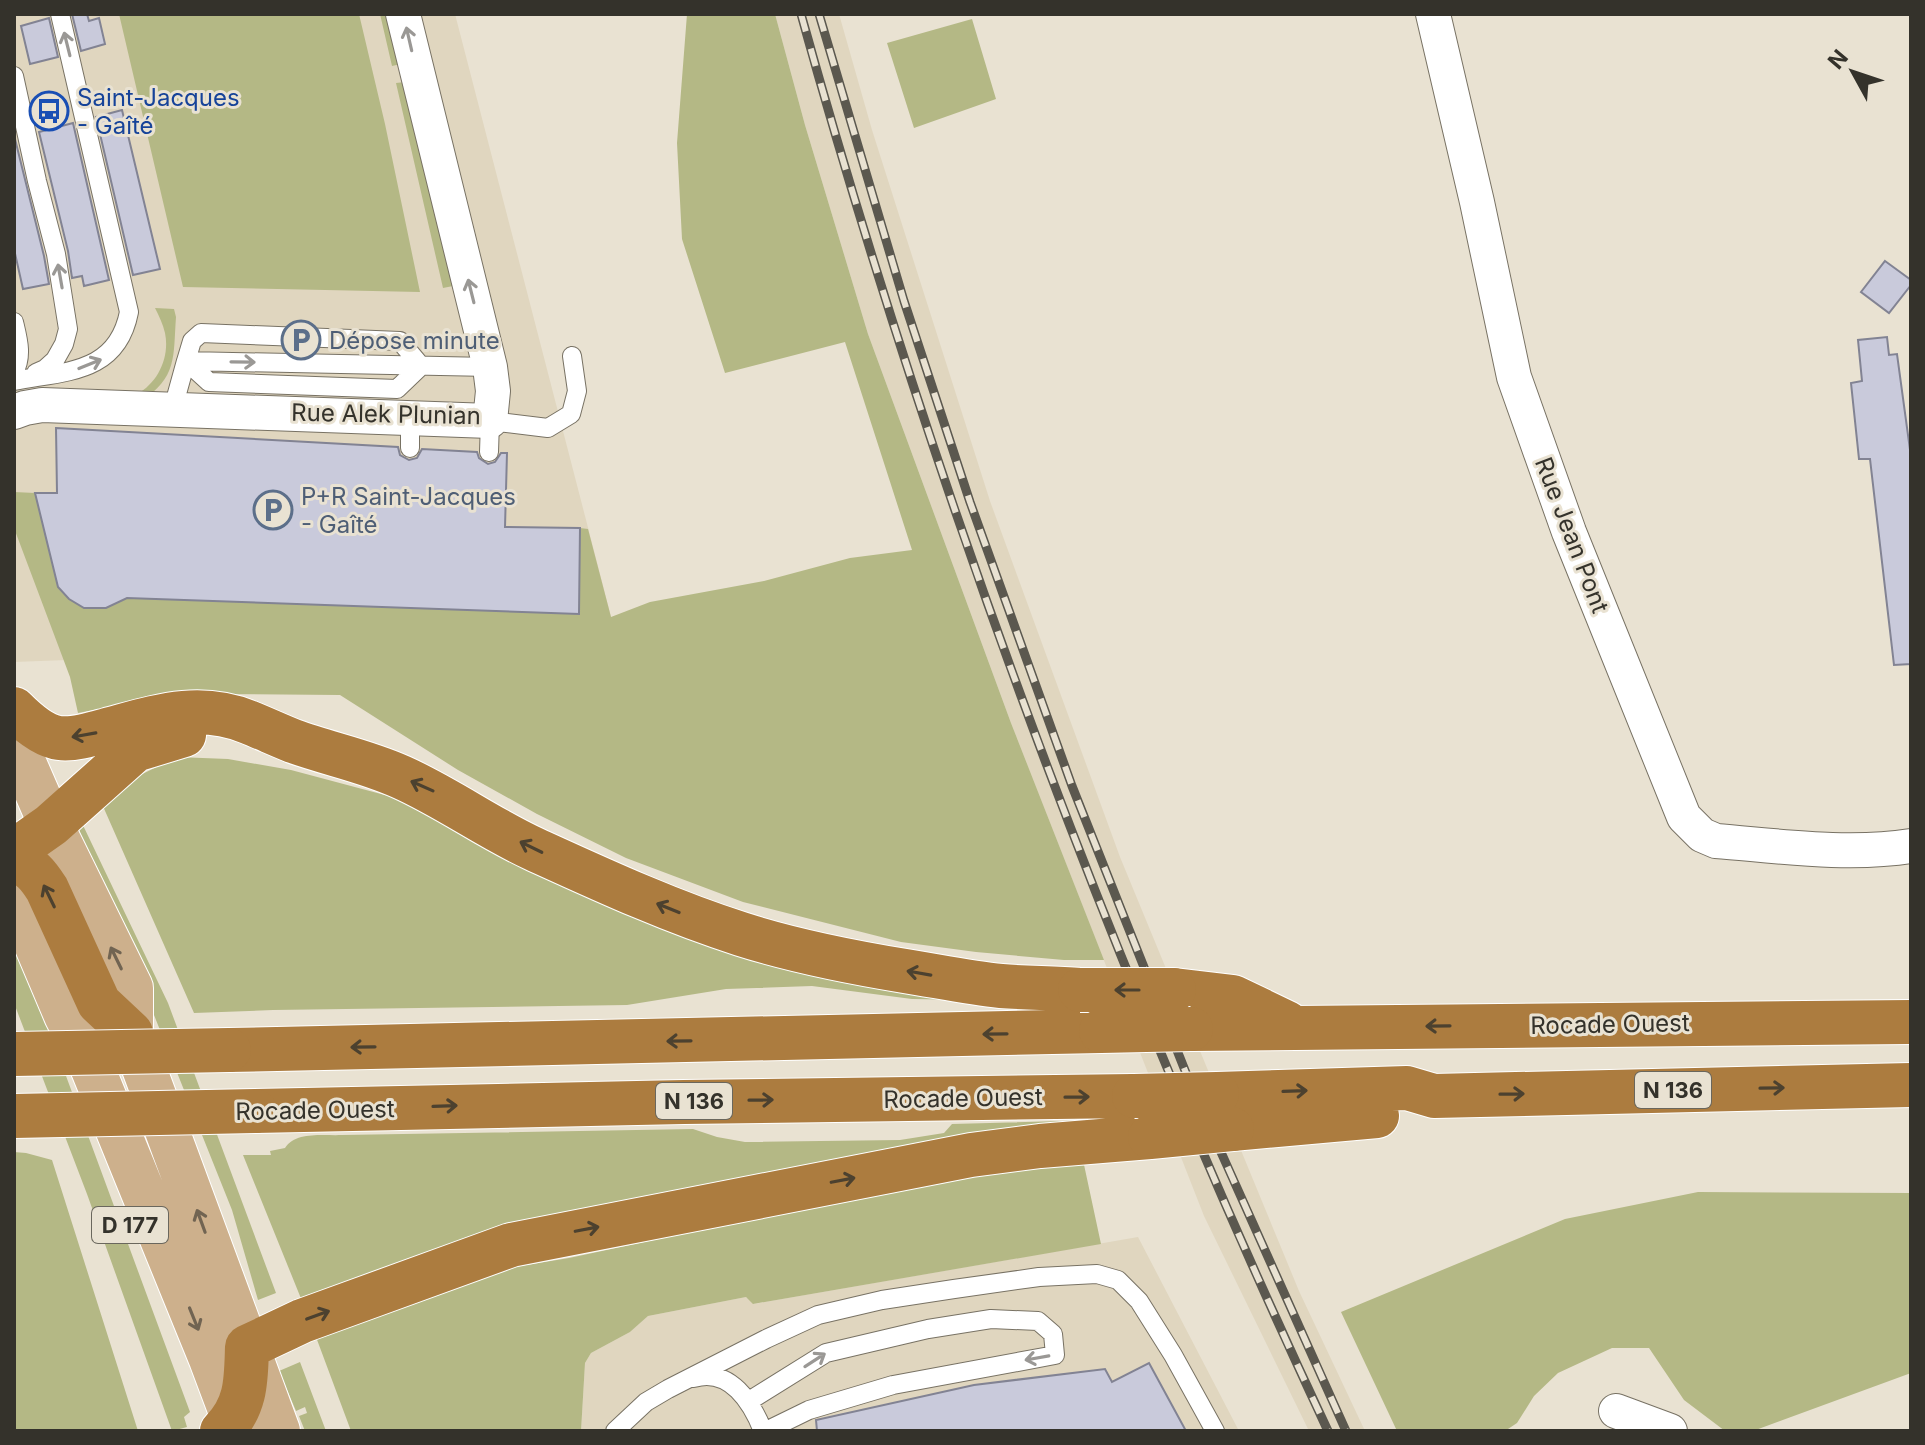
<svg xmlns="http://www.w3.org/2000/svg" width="1925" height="1445" font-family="Inter,sans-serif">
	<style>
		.built { fill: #e0d6bf }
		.green { fill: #b4b885 }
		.building { fill: #c9cadb; stroke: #828393; stroke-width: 2 }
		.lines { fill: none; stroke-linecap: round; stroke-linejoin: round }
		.lane-casing { stroke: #787264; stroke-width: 20 }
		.street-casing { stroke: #787264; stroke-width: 36 }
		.primary-casing { stroke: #fff; stroke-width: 46 }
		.highway-casing { stroke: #fff; stroke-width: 46 }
		.lane { stroke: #fff; stroke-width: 18 }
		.street { stroke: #fff; stroke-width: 34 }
		.primary { stroke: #cdb08c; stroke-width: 44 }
		.highway { stroke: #ac7c3f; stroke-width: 44 }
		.rail-casing { stroke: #5b584f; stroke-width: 9 }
		.rail { stroke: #e9e2d2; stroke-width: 6; stroke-dasharray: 18; stroke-linecap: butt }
		.highway-bridge-casing { stroke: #fff; stroke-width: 46; stroke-linecap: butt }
		.highway-bridge { stroke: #ac7c3f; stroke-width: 44 }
		.oneway { stroke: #9a9895 }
		.oneway2 { stroke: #4c412f }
		.oneway3 { stroke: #716452 }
		.labels { text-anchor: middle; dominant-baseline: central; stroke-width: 6; stroke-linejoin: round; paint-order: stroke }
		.shield { fill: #e9e2d2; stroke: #6a675d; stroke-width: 2 }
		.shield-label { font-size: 22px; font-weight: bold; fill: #34322b }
		.transit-label { font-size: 24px; fill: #164399; stroke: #e9e2d2; text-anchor: start }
		.service-label { font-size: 24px; fill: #4e5e75; stroke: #e9e2d2; text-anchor: start }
		.street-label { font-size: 24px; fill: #34322b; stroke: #e9e2d2 }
	</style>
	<rect width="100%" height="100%" fill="#e9e2d2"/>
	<!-- built -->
	<path class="built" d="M14,14H455L621,655H198L14,662Z
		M775,14H839L872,130L990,501L1120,857L1299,1291L1365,1431H1309L1204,1216L1011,723L868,334L805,125Z
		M1138,1237L1239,1431H581L585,1363L591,1353L630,1332L648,1316L746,1297L754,1304Z"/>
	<!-- green -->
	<path class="green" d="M119,14H359L385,124L420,292L183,287Z
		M380,14H389L401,64L392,66Z
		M687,14H775L805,125L868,334L1011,723L1104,960H1064L976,952L901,942L743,902L626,858L537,814L458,770L340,695L206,694L166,696L78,713L70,677L14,528V492L35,493L58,587L69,599L85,608H106L127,598L578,614L580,528L588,529L611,617L650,602L764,581L850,558L912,550L845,342L725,373L682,239L677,143Z
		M972,19L996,99L914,128L887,43Z
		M405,82L453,286L443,288L396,83Z
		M155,308L174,309L176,317C173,357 178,377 140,402L137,394C158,383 170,357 165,333C163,324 159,316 155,308Z
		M177,757L228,759L291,770L396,798L973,1000L912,999L812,986L726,989L627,1005L273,1010L194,1013L102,804L126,782Z
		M80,819L168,1003L276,1293L258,1300L232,1210L146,995L73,824Z
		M14,935L190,1412L184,1417L187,1427L172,1431L87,1194L14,1003Z
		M1135,1119L302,1301L243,1155H271L270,1151L285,1148C296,1131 324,1136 342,1135L693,1129L717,1137L745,1142L900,1140L944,1133L952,1124Z
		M14,1152L26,1153L52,1160L138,1431H14Z
		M1083,1160L1101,1244L753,1304L746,1297L648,1316L630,1332L591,1353L585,1363L581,1431H351L316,1337L483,1272L569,1258L945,1178Z
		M1698,1192L1911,1193V1373L1753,1431H1725L1684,1400L1649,1348H1612L1558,1373L1534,1396L1517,1423L1505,1431H1397L1341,1312L1565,1219Z
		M300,1362L326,1431H305L299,1416L307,1413L305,1407L296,1411L279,1371Z"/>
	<!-- building -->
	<path class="building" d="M72,14H87L89,21L99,18L105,44L81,51Z
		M49,18L58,57L30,64L21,26Z
		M122,110L160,269L133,275L96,117Z
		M73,123L109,280L84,286L82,276L72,278L68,251L39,132Z
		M14,139H15L44,256L49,284L23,289L14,249Z
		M1885,261L1911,280V285L1889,313L1861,292Z
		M1887,337L1889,355L1897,354L1911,457V664L1894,665L1870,459H1859L1851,383L1862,381L1858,340Z
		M56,428L398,447L400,455L409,460L417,458L422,449L477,452L479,458L488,464L495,462L501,453H507L505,527L580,528L579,614L127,598L106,608H84L69,599L58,587L35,493H57Z
		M1149,1363L1186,1431H817L816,1420L974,1385L1105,1369L1112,1382Z"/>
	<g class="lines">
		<!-- lane casing -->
		<g class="lane-casing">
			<path id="lane" d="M14,76L37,181L56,254L68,329L64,344L55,360L45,369L36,373
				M14,322C18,339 23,356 14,372
				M201,333L400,341L421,366L397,389L209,382L186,361L192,341Z
				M14,381C65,371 117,374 129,312L60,14
				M173,408L186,361L490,367
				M410,448V418
				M489,452L490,421L548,428L571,414L577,391L572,356
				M694,1378C730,1367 752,1403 763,1431
				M749,1401L826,1353L928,1329L991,1319L1038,1321L1053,1334L1055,1355L893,1385L809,1410L766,1431
				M615,1431L646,1402L668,1389L766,1339L818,1315L882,1300L954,1289L1039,1277L1097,1274L1118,1280L1139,1301L1173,1355L1215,1431"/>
		</g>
		<!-- street casing -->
		<g class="street-casing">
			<path id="street" d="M1433,14L1477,202L1514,377L1569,532L1684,817L1702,835L1716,841C1779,846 1848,856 1911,846
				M14,412L25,408L42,405L490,421L493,391L490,367L403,14
				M1616,1411L1670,1431"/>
		</g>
		<!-- primary casing -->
		<g class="primary-casing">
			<path id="primary" d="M14,740L51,825L131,988V1033L278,1431
				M14,892L66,1015L90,1062L211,1359L238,1431"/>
		</g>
		<!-- highway casing -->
		<g class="highway-casing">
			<path id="highway" d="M14,709C25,720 43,736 59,738C74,740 93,734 107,730C156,717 198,702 248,722C263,728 278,735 293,741C329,754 366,761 401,777C448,798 488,828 534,849C602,880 669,911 741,934C794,951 850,962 905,971C937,976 969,983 1001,986C1027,988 1053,988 1080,990
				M14,851L51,825L135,750L184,735
				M14,860C31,866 38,875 47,889L99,1003L131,1033
				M1174,990L1233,997L1287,1023
				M1191,1029L1911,1022
				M229,1050L1101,1031
				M1217,1094L1407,1088L1434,1096L1911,1085
				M255,1111L684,1102L1134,1096
				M1232,1129L1377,1116
				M222,1431C247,1406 246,1379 247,1347L302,1321L511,1245L971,1155L1040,1146L1150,1137"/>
		</g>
		<!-- lane -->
		<use href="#lane" class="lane"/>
		<!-- street -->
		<use href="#street" class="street"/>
		<!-- primary -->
		<use href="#primary" class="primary"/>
		<!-- highway -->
		<use href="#highway" class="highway"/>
		<!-- rail casing -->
		<g class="rail-casing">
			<path id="rail" d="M801,14C936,500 1114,974 1328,1431
				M819,14L904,301L970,502L1072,786L1190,1083L1346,1431"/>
		</g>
		<!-- rail -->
		<use href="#rail" class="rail"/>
		<!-- highway-bridge casing -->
		<g class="highway-bridge-casing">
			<path id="highway-bridge" d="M1080,990H1174
				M1101,1031L1191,1029
				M14,1054L229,1050
				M1134,1096L1217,1094
				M14,1116L255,1111
				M1150,1137L1232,1129"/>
		</g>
		<!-- highway-bridge -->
		<use href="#highway-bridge" class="highway-bridge"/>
	</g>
	<!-- one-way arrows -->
	<defs><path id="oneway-shaft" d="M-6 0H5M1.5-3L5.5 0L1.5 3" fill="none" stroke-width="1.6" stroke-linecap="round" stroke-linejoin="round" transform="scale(2)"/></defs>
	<g class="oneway">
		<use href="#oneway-shaft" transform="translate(409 39) rotate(-103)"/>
		<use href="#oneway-shaft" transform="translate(67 44) rotate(-104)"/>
		<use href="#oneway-shaft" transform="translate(60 276) rotate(-100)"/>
		<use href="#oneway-shaft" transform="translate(471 291) rotate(-104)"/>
		<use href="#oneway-shaft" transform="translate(243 362) rotate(1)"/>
		<use href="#oneway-shaft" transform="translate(90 364) rotate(-22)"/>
		<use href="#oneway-shaft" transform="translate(1037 1358) rotate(170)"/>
		<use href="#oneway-shaft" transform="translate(815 1360) rotate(-33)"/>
	</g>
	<g class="oneway2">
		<use href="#oneway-shaft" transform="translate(84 735) rotate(170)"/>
		<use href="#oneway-shaft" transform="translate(422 786) rotate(-156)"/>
		<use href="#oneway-shaft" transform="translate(531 847) rotate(-154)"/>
		<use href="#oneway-shaft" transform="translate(49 896) rotate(-116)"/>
		<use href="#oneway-shaft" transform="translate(668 908) rotate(-158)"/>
		<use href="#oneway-shaft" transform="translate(919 973) rotate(-170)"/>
		<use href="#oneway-shaft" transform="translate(1127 990) rotate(-180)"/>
		<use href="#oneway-shaft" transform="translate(1438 1026) rotate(179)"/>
		<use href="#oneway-shaft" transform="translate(995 1034) rotate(179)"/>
		<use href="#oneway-shaft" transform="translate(679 1041) rotate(179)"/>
		<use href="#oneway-shaft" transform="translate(363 1047) rotate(179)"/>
		<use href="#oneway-shaft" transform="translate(1772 1088) rotate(-1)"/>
		<use href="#oneway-shaft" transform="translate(1295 1091) rotate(-2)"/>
		<use href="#oneway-shaft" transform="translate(1512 1094) rotate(-1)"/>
		<use href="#oneway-shaft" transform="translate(1077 1097) rotate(-1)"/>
		<use href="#oneway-shaft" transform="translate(761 1100) rotate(-1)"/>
		<use href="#oneway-shaft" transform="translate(445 1106) rotate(-2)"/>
		<use href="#oneway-shaft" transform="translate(843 1180) rotate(-11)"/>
		<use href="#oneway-shaft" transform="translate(587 1229) rotate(-11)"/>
		<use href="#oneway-shaft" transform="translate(318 1315) rotate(-20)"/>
	</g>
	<g class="oneway3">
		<use href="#oneway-shaft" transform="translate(116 958) rotate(-116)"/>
		<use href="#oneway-shaft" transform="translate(201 1221) rotate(-110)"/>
		<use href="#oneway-shaft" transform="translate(194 1319) rotate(68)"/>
	</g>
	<!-- icons -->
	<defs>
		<g id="bus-ring" transform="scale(2)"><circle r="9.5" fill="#e9e2d2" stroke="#1a4fb4" stroke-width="1.5"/><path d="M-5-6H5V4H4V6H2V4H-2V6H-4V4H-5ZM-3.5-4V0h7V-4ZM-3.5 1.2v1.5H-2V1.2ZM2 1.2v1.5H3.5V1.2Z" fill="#1a4fb4"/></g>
		<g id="parking-ring" transform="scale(2)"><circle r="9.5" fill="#e9e2d2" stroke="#5c6f8a" stroke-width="1.5"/><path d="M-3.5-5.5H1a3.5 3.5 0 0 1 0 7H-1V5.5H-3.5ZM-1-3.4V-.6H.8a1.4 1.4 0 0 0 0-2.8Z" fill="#5c6f8a"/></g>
	</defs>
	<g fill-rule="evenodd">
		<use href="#bus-ring" x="49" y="111"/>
		<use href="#parking-ring" x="301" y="340"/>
		<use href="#parking-ring" x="273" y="510"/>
	</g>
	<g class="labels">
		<!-- shield labels -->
		<g class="shield">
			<rect x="1635" y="1072" width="76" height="36" rx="6"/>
			<rect x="656" y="1083" width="76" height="36" rx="6"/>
			<rect x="92" y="1207" width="76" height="36" rx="6"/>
		</g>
		<g class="shield-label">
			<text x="1673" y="1090">N 136</text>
			<text x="694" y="1101">N 136</text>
			<text x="130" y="1225">D 177</text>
		</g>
		<!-- transit labels -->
		<g class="transit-label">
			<text x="77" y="97">Saint-Jacques<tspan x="77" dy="28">- Gaîté</tspan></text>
		</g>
		<!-- service labels -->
		<g class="service-label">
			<text x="329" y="340">Dépose minute</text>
			<text x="301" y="496">P+R Saint-Jacques<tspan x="301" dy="28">- Gaîté</tspan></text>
		</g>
		<!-- street labels -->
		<g class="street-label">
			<text transform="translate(386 414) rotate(1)">Rue Alek Plunian</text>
			<text transform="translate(1572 535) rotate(69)">Rue Jean Pont</text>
			<text transform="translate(1610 1024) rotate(-1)">Rocade Ouest</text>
			<text transform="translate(963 1098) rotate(-1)">Rocade Ouest</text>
			<text transform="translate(315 1110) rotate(-1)">Rocade Ouest</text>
		</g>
	</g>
	<!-- border -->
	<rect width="1925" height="1445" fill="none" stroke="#34322b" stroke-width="32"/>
	<!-- north arrow -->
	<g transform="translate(1853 72) rotate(310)" stroke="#e9e2d2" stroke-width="6" paint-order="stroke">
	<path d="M0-6L14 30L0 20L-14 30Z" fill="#34322b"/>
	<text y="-12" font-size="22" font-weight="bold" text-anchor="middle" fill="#34322b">N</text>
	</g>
</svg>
